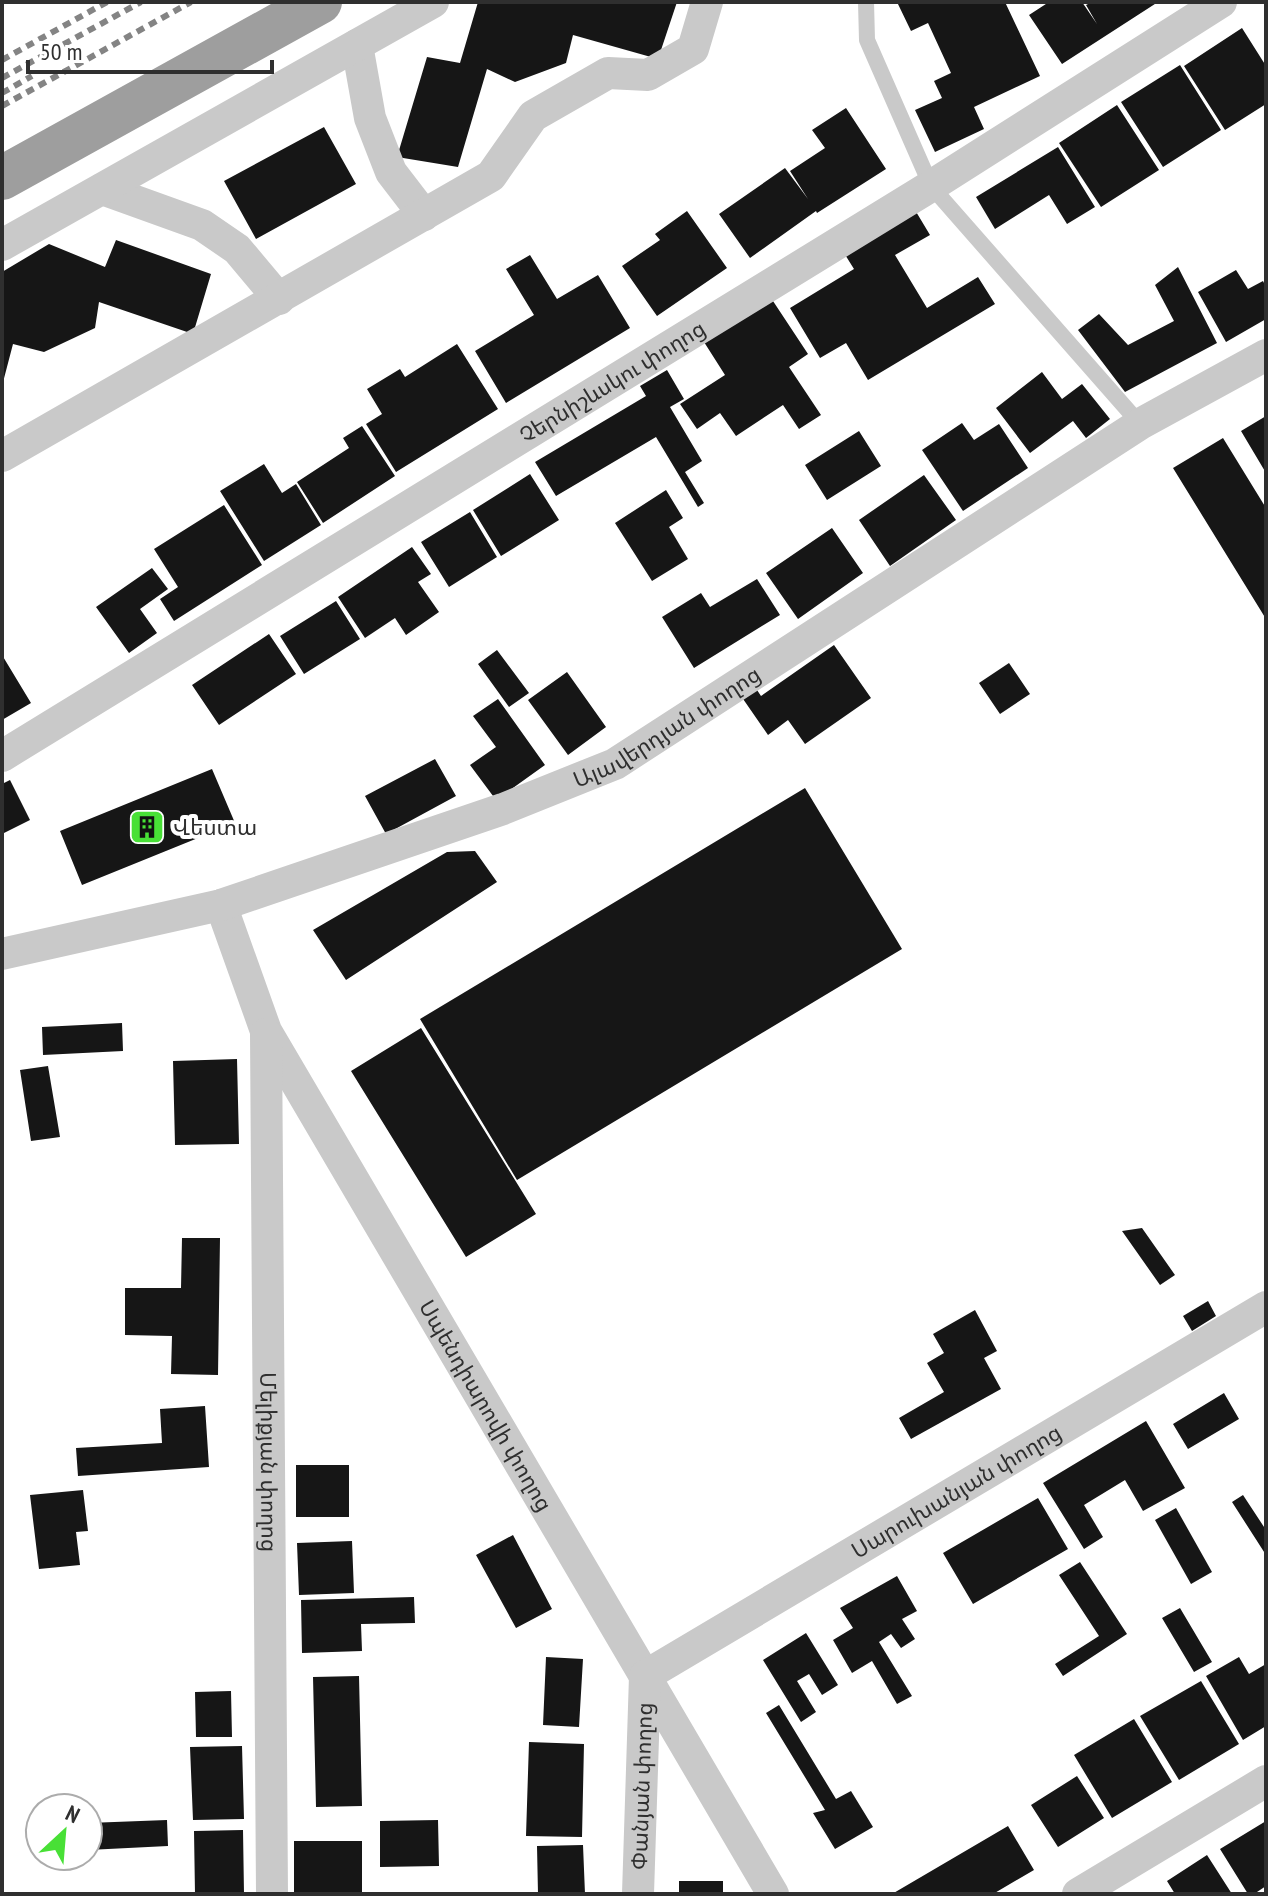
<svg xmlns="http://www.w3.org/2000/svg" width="1268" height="1896" font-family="'PT Sans Narrow','Noto Sans Armenian',sans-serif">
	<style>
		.building { fill: #161616 }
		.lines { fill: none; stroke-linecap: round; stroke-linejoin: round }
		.service { stroke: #c9c9c9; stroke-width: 16 }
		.minor { stroke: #c9c9c9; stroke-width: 32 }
		.trunk { stroke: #9e9e9e; stroke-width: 44 }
		.rail { stroke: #848484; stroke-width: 6; stroke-dasharray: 8 6; stroke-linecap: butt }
		.labels { text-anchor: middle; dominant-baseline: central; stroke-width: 8; stroke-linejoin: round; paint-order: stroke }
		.street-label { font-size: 22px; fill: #2f2f2f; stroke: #fff }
		.poi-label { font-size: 22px; fill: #2f2f2f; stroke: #fff; text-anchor: start }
	</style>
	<rect width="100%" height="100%" fill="#fff"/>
	<!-- building -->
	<path class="building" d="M478,2H677L658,59L573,35L566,63L515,82L487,69L458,167L397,157L427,57L460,63Z
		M897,2H1005L1040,76L974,107L984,129L935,152L915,110L942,98L934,81L951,73L928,23L911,31Z
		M1049,2H1082L1097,24L1086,5L1092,2H1158L1062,64L1029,15Z
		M1242,28L1266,66V104L1225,130L1184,66Z
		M1180,65L1221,130L1163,167L1121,102Z
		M1117,105L1159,170L1101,207L1059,143Z
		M846,108L886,169L817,213L816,211L750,258L719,214L785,168L808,199L790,171L825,148L812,130Z
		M324,127L356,184L256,239L224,181Z
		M1058,147L1095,207L1067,224L1049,195L995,229L976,197Z
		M915,210L930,235L895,255L927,308L978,277L995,304L868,380L846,343L820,358L790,308L854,269L844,253Z
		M687,211L727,268L657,316L622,266L660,240L655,234Z
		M116,240L211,274L193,334L99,302L95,328L44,352L13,344L2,386V272L49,244L105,267Z
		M530,255L557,299L598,275L630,328L506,403L475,351L534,315L506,269Z
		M1178,267L1217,343L1125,392L1078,330L1099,314L1128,345L1174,321L1155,285Z
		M1236,270L1248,289L1263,281L1266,287V319L1226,342L1198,292Z
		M771,298L808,354L789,367L821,415L799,429L783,405L736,436L720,413L697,429L680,404L725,375L704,342Z
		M457,344L498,409L396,472L366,424L382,414L367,389L400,369L405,377Z
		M667,370L684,399L670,407L702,461L685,472L704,503L698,507L656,437L556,496L535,462L646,396L640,386Z
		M1042,372L1062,399L1082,384L1110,419L1086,438L1073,421L1030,453L996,408Z
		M1266,416V473L1241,431Z
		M962,423L974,440L999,424L1028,468L963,511L922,450Z
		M362,426L395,476L323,523L297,482L349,448L343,438Z
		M859,431L881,466L827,500L805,465Z
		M1223,438L1266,508V619L1173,468Z
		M264,464L282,493L296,484L321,525L264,561L220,491Z
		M530,474L559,520L501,556L473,510Z
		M924,475L956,520L890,566L859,520Z
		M666,490L683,518L669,527L688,559L652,581L615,523Z
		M224,505L262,565L174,621L160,599L178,587L154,549Z
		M470,512L497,557L449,587L421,542Z
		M832,528L863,573L798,619L766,573Z
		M412,547L431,574L418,582L439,612L406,635L395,618L365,638L338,597Z
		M152,568L168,589L140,609L157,633L129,653L96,607Z
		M757,579L780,615L694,668L662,617L701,593L710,607Z
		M336,601L360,639L304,674L280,636Z
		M269,634L296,674L219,725L192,685Z
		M834,645L871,698L805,744L788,720L768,735L741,696L755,687L761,696Z
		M497,650L529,693L509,707L478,664Z
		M2,655L31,703L2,720Z
		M1009,663L1030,694L1000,714L979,683Z
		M567,672L606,727L568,755L528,700Z
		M498,699L545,765L496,800L470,765L496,747L473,716Z
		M435,759L456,796L386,834L365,796Z
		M212,769L235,823L82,885L60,831Z
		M10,780L30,820L2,834V784Z
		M805,788L902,949L517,1180L420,1019Z
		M475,851L497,882L346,980L313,930L447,852Z
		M122,1023L123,1051L43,1055L42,1027Z
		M421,1028L536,1214L466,1257L351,1071Z
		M237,1059L239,1144L175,1145L173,1061Z
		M48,1066L60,1137L31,1141L20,1070Z
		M1142,1228L1175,1275L1160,1285L1122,1231Z
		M182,1238H220L218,1375L171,1374L172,1336L125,1335V1288H181Z
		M1208,1301L1216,1316L1192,1331L1183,1316Z
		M975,1310L997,1351L984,1358L1001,1389L911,1439L899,1418L944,1392L927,1363L944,1353L933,1334Z
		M1224,1393L1239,1419L1188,1449L1173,1424Z
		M205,1406L209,1467L78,1476L76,1448L162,1443L160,1409Z
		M1146,1421L1185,1488L1143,1511L1125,1480L1084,1505L1103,1537L1084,1549L1043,1483Z
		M296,1465H349V1517H296Z
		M83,1490L88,1531L76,1532L80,1565L39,1569L30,1495Z
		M1243,1495L1266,1530V1555L1232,1502Z
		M1038,1498L1068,1549L973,1604L943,1553Z
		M1176,1508L1212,1572L1191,1584L1155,1520Z
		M513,1535L552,1609L516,1628L476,1555Z
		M352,1541L354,1593L299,1595L297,1543Z
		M1080,1562L1127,1634L1063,1676L1055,1664L1099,1636L1059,1575Z
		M897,1576L917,1611L902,1619L915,1639L901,1648L891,1634L879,1642L912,1696L897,1704L872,1661L852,1673L833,1640L853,1628L840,1608Z
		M414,1597L415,1623L361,1624L362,1651L302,1653L301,1600Z
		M1180,1608L1212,1662L1194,1672L1162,1618Z
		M806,1633L838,1685L822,1695L809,1674L797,1681L816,1712L801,1722L763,1660Z
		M546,1657L583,1659L579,1727L543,1725Z
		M1239,1657L1249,1674L1266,1664V1726L1243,1740L1206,1676Z
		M359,1676L362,1806L316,1807L313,1677Z
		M1201,1681L1239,1744L1179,1780L1140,1716Z
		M231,1691L232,1737H196L195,1692Z
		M779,1705L836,1799L851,1791L873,1827L835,1849L813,1813L825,1810L766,1713Z
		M1134,1719L1172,1782L1112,1818L1074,1755Z
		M529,1742L584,1744L582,1837L526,1836Z
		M242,1746L244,1819L193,1820L190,1747Z
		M1077,1776L1104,1818L1058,1847L1031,1805Z
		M167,1820L168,1846L88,1850V1823Z
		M438,1820L439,1866L380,1867V1821Z
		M1266,1821V1886L1254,1894H1248L1220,1849Z
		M1008,1826L1034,1870L993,1894H892Z
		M243,1830L244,1894H195L194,1831Z
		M294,1841H362V1894H294Z
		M583,1845L585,1894H538L537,1846Z
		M1207,1855L1232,1894H1175L1167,1881Z
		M679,1881H723V1894H679Z"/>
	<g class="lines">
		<!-- service -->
		<path class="service" d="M866,2L867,40L931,186L1140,424"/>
		<!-- minor -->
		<g class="minor">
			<path d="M357,45L370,118L391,172L424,215"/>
			<path d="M102,189L202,225L237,249L279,299"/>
			<path d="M2,245L433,2"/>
			<path d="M2,456L491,176L533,116L608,73L648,75L693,49L707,2"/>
			<path id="s1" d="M2,756L931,186L1221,2"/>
			<path id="s2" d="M221,905L266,1031L773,1894"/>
			<path id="s3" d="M2,954L221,905L503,809L615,764L1140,424L1266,355"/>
			<path id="s4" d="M266,1034L272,1894"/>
			<path id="s5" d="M638,1894L645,1676L1266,1307"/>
			<path d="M1078,1894L1266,1781"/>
		</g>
		<!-- trunk -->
		<path class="trunk" d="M2,178L320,2"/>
		<!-- rail -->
		<path class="rail" d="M2,60L107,2
			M2,78L141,2
			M2,93L32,76
			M2,106L191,2"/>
	</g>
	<!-- icons -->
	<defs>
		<g id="building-square" transform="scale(1.8)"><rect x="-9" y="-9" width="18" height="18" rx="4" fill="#48e036" stroke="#fff"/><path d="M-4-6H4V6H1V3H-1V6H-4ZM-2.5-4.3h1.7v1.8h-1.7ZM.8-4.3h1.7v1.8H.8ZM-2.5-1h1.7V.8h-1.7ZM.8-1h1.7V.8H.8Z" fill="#111"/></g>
	</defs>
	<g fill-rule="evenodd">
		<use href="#building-square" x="147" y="827"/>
	</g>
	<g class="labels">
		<!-- street labels -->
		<g class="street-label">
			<text stroke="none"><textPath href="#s1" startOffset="716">Չերնիշևսկու փողոց</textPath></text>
			<text stroke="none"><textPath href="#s3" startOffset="706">Ալավերդյան փողոց</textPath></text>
			<text stroke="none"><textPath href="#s2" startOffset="568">Սպենդիարովի փողոց</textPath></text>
			<text stroke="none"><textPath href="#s4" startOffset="428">Մելիքյան փողոց</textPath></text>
			<text stroke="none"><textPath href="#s5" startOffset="580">Սարուխանյան փողոց</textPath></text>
			<text stroke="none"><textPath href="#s5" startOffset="108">Փանյան փողոց</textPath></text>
		</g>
		<!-- poi labels -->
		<g class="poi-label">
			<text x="173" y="827">Վեստա</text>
		</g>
	</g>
	<!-- border -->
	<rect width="1268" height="1896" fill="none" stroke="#2f2f2f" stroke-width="8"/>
	<!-- north arrow -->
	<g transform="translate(64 1832) rotate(26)"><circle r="38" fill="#ffffff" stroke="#acacac" stroke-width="2"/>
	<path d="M0-6L14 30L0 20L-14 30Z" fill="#48e036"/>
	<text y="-12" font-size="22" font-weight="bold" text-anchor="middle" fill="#2f2f2f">N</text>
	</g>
	<!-- scale -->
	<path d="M28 60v12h244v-12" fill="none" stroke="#2f2f2f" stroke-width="4"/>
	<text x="40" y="60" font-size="24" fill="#2f2f2f" stroke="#ffffff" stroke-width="6" paint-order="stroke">50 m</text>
</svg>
